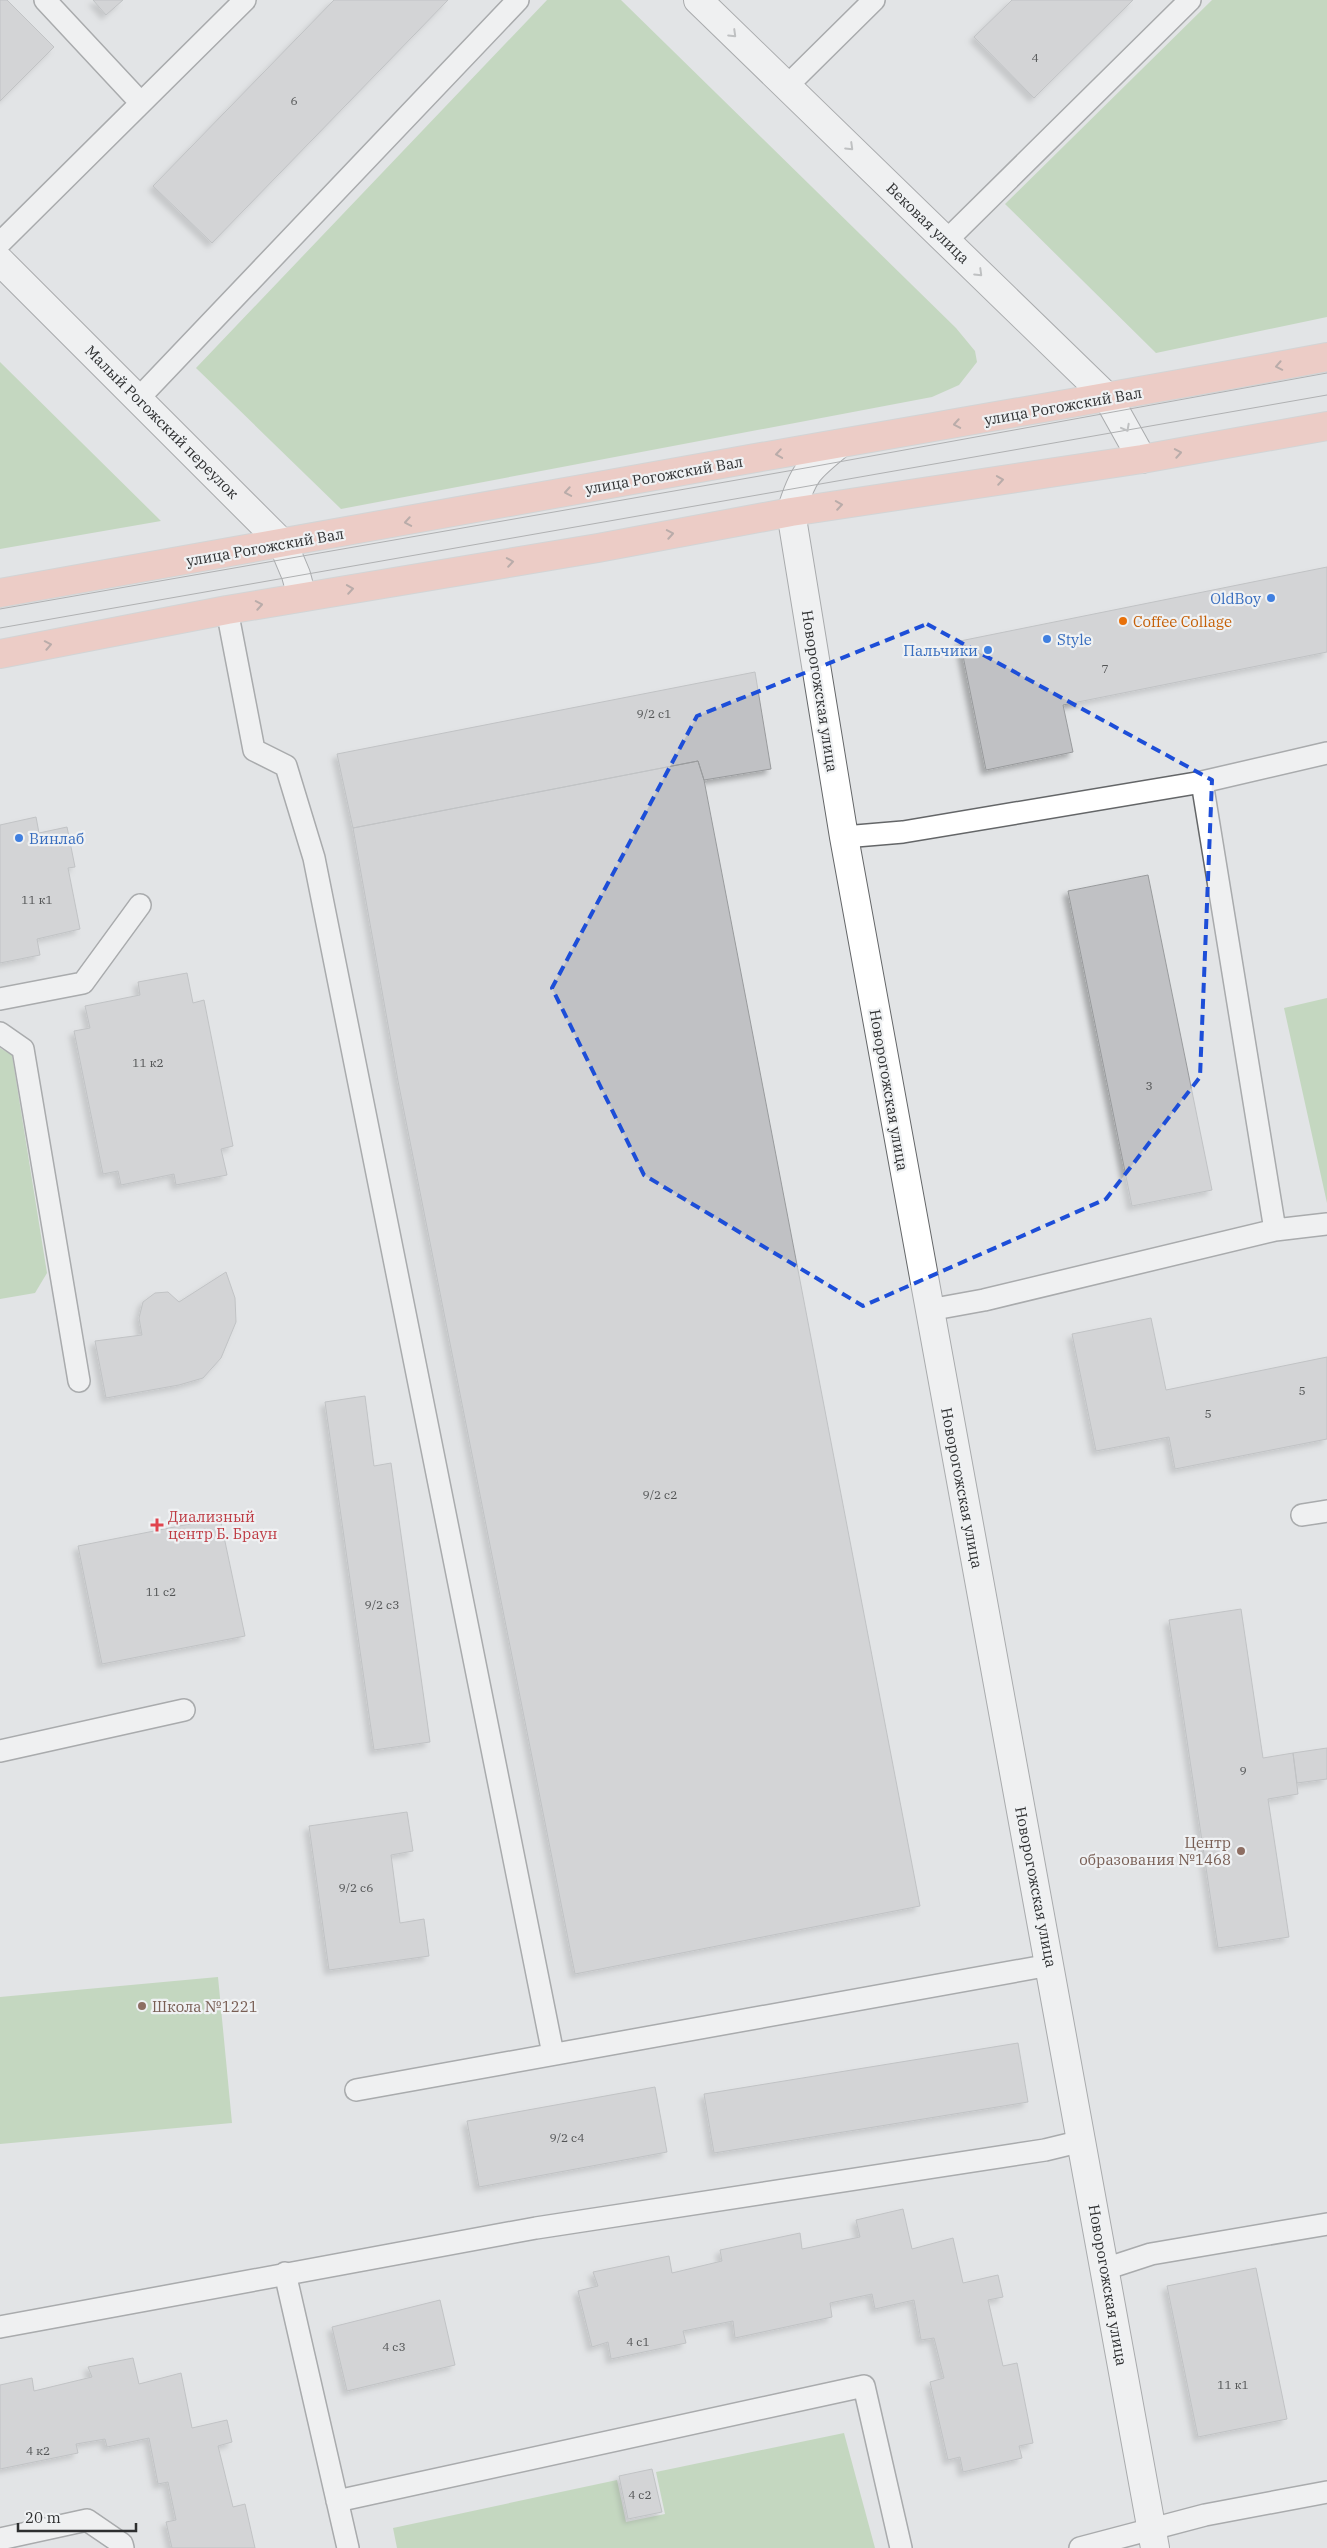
<svg xmlns="http://www.w3.org/2000/svg" width="1327" height="2548" font-family="'IBM Plex Serif',serif">
	<style>
		.green { fill: #a0c893 }
		.building { fill: #c0c1c4; stroke: #999b9d; filter: url(#shadow) }
		.lines { fill: none; stroke-linecap: round; stroke-linejoin: round }
		.lane-casing { stroke: #646668; stroke-width: 24 }
		.street-casing { stroke: #646668; stroke-width: 30 }
		.primary-casing { stroke: #c0c1c1; stroke-width: 30 }
		.lane { stroke: #fff; stroke-width: 21 }
		.street { stroke: #fff; stroke-width: 28 }
		.primary { stroke: #f9b09f; stroke-width: 28 }
		.tram { stroke: #727374; stroke-width: 1 }
		.oneway { stroke: #969798 }
		.oneway2 { stroke: #896962 }
		.marked { fill: none; stroke: #1d4ed8; stroke-width: 4; stroke-dasharray: 10 6; stroke-linejoin: round }
		.shop-dot { fill: #3f7fe0; stroke: #eff1f3; stroke-width: 2 }
		.food-dot { fill: #e8710a; stroke: #eff1f3; stroke-width: 2 }
		.health-dot { fill: #e0444e; stroke: #eff1f3; stroke-width: 2 }
		.education-dot { fill: #8d6e63; stroke: #eff1f3; stroke-width: 2 }
		.labels { text-anchor: middle; dominant-baseline: central; stroke-width: 4.5; stroke-linejoin: round; paint-order: stroke }
		.number-label { font-size: 12px; fill: #525455 }
		.street-label { font-size: 15px; fill: #2e2f30; stroke: #eff1f3 }
		.shop-label { font-size: 15px; fill: #366cbe; stroke: #eff1f3; text-anchor: end }
		.food-label { font-size: 15px; fill: #c56008; stroke: #eff1f3; text-anchor: start }
		.health-label { font-size: 15px; fill: #be3a42; stroke: #eff1f3; text-anchor: start }
		.education-label { font-size: 15px; fill: #785e54; stroke: #eff1f3; text-anchor: end }
	</style>
	<defs>
		<filter id="shadow"><feDropShadow dx="-4.5" dy="4.5" stdDeviation="2.5" flood-color="#0004"/></filter>
	</defs>
	<rect width="100%" height="100%" fill="#e2e4e6"/>
	<!-- green -->
	<path class="green" d="M547,0H621L956,328L975,351L977,362L959,385L932,397L341,509L196,368Z
		M1212,0H1327V317L1156,353L1005,204Z
		M0,362L161,521L0,549Z
		M1327,998V1203L1284,1008Z
		M0,1048L12,1055L47,1273L35,1293L0,1299Z
		M218,1977L232,2123L0,2144V1997Z
		M844,2433L875,2548H397L393,2528L617,2480L626,2522L665,2514L656,2472Z"/>
	<!-- building -->
	<path class="building" d="M0,0H7L54,47L0,101Z
		M93,0H123L106,15Z
		M334,0H448L212,243L153,186Z
		M1012,0H1133L1034,98L974,37Z
		M1327,567V652L1063,705L1073,752L986,770L960,641Z
		M755,672L771,769L704,780L698,761L353,828L337,754Z
		M698,761L704,780L920,1906L575,1974L398,1081L353,828Z
		M36,817L39,833L67,827L75,867L68,868L80,929L37,939L40,955L0,963V825Z
		M1148,875L1212,1190L1132,1206L1068,891Z
		M187,973L193,1003L204,1000L233,1146L221,1149L227,1175L176,1185L174,1174L121,1185L118,1171L103,1174L74,1031L90,1028L85,1006L140,995L138,982Z
		M226,1272L235,1298L236,1322L221,1358L203,1378L179,1385L106,1398L95,1341L142,1335L139,1318L143,1302L155,1293L168,1292L179,1302Z
		M1151,1318L1166,1390L1327,1357V1439L1175,1469L1169,1437L1096,1451L1072,1334Z
		M365,1396L374,1466L391,1463L430,1742L374,1750L325,1402Z
		M220,1518L245,1636L102,1664L78,1546Z
		M1241,1609L1263,1758L1293,1753L1298,1794L1268,1799L1289,1937L1218,1948L1169,1620Z
		M1327,1748V1779L1297,1783L1293,1753Z
		M407,1812L413,1851L391,1855L400,1923L424,1919L429,1956L329,1970L309,1826Z
		M1018,2043L1028,2102L714,2153L704,2094Z
		M655,2087L667,2152L479,2187L467,2121Z
		M903,2209L912,2249L953,2238L963,2283L998,2275L1003,2297L988,2300L1003,2366L1017,2363L1033,2443L1019,2446L1022,2458L963,2472L960,2457L948,2460L930,2382L944,2378L934,2338L921,2340L914,2300L875,2309L872,2294L830,2303L832,2317L735,2338L733,2321L683,2331L686,2343L611,2359L608,2342L592,2347L578,2291L598,2286L593,2272L669,2256L672,2273L722,2261L720,2250L800,2233L802,2249L860,2237L856,2220Z
		M1256,2268L1287,2419L1198,2437L1167,2286Z
		M440,2300L455,2365L347,2391L332,2327Z
		M133,2358L139,2384L181,2373L192,2428L227,2420L232,2442L218,2446L233,2507L245,2504L255,2548H172L166,2522L176,2520L168,2482L158,2484L149,2438L107,2447L105,2439L76,2444L78,2453L0,2469V2385L32,2378L34,2391L92,2377L88,2367Z
		M652,2469L662,2512L628,2519L619,2476Z"/>
	<g class="lines">
		<!-- lane casing -->
		<g class="lane-casing">
			<path id="lane" d="M45,0L141,103
				M787,86L874,0
				M946,241L1190,0
				M0,243L245,0
				M139,398L518,0
				M227,610L254,750L286,766L314,858L553,2054
				M1202,782L1275,1230
				M844,837L903,832L1202,782L1327,753
				M0,999L83,983L140,905
				M0,1033L23,1049L79,1381
				M929,1310L984,1300L1275,1230L1327,1224
				M1302,1515L1327,1511
				M0,1751L184,1710
				M356,2090L1050,1965
				M1105,2269L1151,2254L1327,2224
				M285,2273L348,2548
				M0,2327L536,2228L1045,2150L1082,2141
				M337,2501L864,2386L901,2548
				M0,2539L87,2520L122,2544L123,2548
				M1080,2548L1205,2515L1327,2492"/>
		</g>
		<!-- street casing -->
		<g class="street-casing">
			<path id="street" d="M698,0L1108,398L1142,459
				M0,261L283,544L296,575L302,597
				M839,444C808,469 803,473 791,512L844,837L1155,2548"/>
		</g>
		<!-- primary casing -->
		<g class="primary-casing">
			<path id="primary" d="M0,593C245,551 489,506 733,462C931,427 1129,394 1327,357
				M0,654L227,610L598,548L791,512L1142,459L1327,426"/>
		</g>
		<!-- lane -->
		<use href="#lane" class="lane"/>
		<!-- street -->
		<use href="#street" class="street"/>
		<!-- primary -->
		<use href="#primary" class="primary"/>
		<!-- tram -->
		<path class="tram" d="M0,609L811,467L1327,373
			M0,628L1327,395"/>
	</g>
	<!-- one-way arrows -->
	<defs><path id="oneway-chevron" d="M-2-3.5L2.5 0L-2 3.5" fill="none" stroke-width="1.6" stroke-linecap="round" stroke-linejoin="round" transform="scale(1.25)"/></defs>
	<g class="oneway">
		<use href="#oneway-chevron" transform="translate(733 34) rotate(44)"/>
		<use href="#oneway-chevron" transform="translate(850 147) rotate(44)"/>
		<use href="#oneway-chevron" transform="translate(979 273) rotate(44)"/>
		<use href="#oneway-chevron" transform="translate(1126 428) rotate(62)"/>
	</g>
	<g class="oneway2">
		<use href="#oneway-chevron" transform="translate(1279 366) rotate(169)"/>
		<use href="#oneway-chevron" transform="translate(957 424) rotate(170)"/>
		<use href="#oneway-chevron" transform="translate(1178 453) rotate(-10)"/>
		<use href="#oneway-chevron" transform="translate(779 454) rotate(171)"/>
		<use href="#oneway-chevron" transform="translate(1000 480) rotate(-9)"/>
		<use href="#oneway-chevron" transform="translate(568 492) rotate(170)"/>
		<use href="#oneway-chevron" transform="translate(839 505) rotate(-9)"/>
		<use href="#oneway-chevron" transform="translate(408 522) rotate(170)"/>
		<use href="#oneway-chevron" transform="translate(670 534) rotate(-10)"/>
		<use href="#oneway-chevron" transform="translate(510 562) rotate(-9)"/>
		<use href="#oneway-chevron" transform="translate(350 589) rotate(-9)"/>
		<use href="#oneway-chevron" transform="translate(259 605) rotate(-10)"/>
		<use href="#oneway-chevron" transform="translate(48 645) rotate(-11)"/>
	</g>
	<!-- marked area -->
	<path d="M0 0H1327V2548H0ZM927,624L1212,780L1200,1077L1106,1199L863,1306L644,1175L552,988L697,716Z" fill="#e2e4e6" fill-opacity=".55" fill-rule="evenodd"/>
	<path class="marked" d="M927,624L1212,780L1200,1077L1106,1199L863,1306L644,1175L552,988L697,716Z"/>
	<!-- markers -->
	<g class="shop-dot">
		<circle cx="1271" cy="598" r="5"/>
		<circle cx="1047" cy="639" r="5"/>
		<circle cx="988" cy="650" r="5"/>
		<circle cx="19" cy="838" r="5"/>
	</g>
	<circle class="food-dot" cx="1123" cy="621" r="5"/>
	<path class="health-dot" d="M154.5 1517.5h5v5h5v5h-5v5h-5v-5h-5v-5h5z"/>
	<g class="education-dot">
		<circle cx="1241" cy="1851" r="5"/>
		<circle cx="142" cy="2006" r="5"/>
	</g>
	<g class="labels">
		<!-- number labels -->
		<g class="number-label">
			<text x="1035" y="57">4</text>
			<text x="294" y="100">6</text>
			<text x="1105" y="668">7</text>
			<text x="654" y="713">9/2 с1</text>
			<text x="37" y="899">11 к1</text>
			<text x="148" y="1062">11 к2</text>
			<text x="1149" y="1085">3</text>
			<text x="1302" y="1390">5</text>
			<text x="1208" y="1413">5</text>
			<text x="660" y="1494">9/2 с2</text>
			<text x="161" y="1591">11 с2</text>
			<text x="382" y="1604">9/2 с3</text>
			<text x="1243" y="1770">9</text>
			<text x="356" y="1887">9/2 с6</text>
			<text x="567" y="2137">9/2 с4</text>
			<text x="638" y="2341">4 с1</text>
			<text x="394" y="2346">4 с3</text>
			<text x="1233" y="2384">11 к1</text>
			<text x="38" y="2450">4 к2</text>
			<text x="640" y="2494">4 с2</text>
		</g>
		<!-- street labels -->
		<g class="street-label">
			<text transform="translate(928 223) rotate(44)">Вековая улица</text>
			<text transform="translate(1063 406) rotate(-10)">улица Рогожский Вал</text>
			<text transform="translate(162 422) rotate(45)">Малый Рогожский переулок</text>
			<text transform="translate(664 475) rotate(-10)">улица Рогожский Вал</text>
			<text transform="translate(265 547) rotate(-10)">улица Рогожский Вал</text>
			<text transform="translate(820 691) rotate(81)">Новорогожская улица</text>
			<text transform="translate(889 1090) rotate(80)">Новорогожская улица</text>
			<text transform="translate(962 1488) rotate(79)">Новорогожская улица</text>
			<text transform="translate(1036 1887) rotate(79)">Новорогожская улица</text>
			<text transform="translate(1108 2285) rotate(80)">Новорогожская улица</text>
		</g>
		<!-- shop labels -->
		<g class="shop-label">
			<text x="1261" y="598">OldBoy</text>
			<text x="1057" y="639" text-anchor="start">Style</text>
			<text x="978" y="650">Пальчики</text>
			<text x="29" y="838" text-anchor="start">Винлаб</text>
		</g>
		<!-- food labels -->
		<g class="food-label">
			<text x="1133" y="621">Coffee Collage</text>
		</g>
		<!-- health labels -->
		<g class="health-label">
			<text x="168" y="1516">Диализный<tspan x="168" dy="17">центр Б. Браун</tspan></text>
		</g>
		<!-- education labels -->
		<g class="education-label">
			<text x="1231" y="1842">Центр<tspan x="1231" dy="17">образования №1468</tspan></text>
			<text x="152" y="2006" text-anchor="start">Школа №1221</text>
		</g>
	</g>
	<!-- scale -->
	<path d="M18 2523v8h118v-8" fill="none" stroke="#2e2f30" stroke-width="2.5"/>
	<text x="25" y="2523" font-size="15" fill="#2e2f30" stroke="#eff1f3" stroke-width="4" paint-order="stroke">20 m</text>
</svg>
